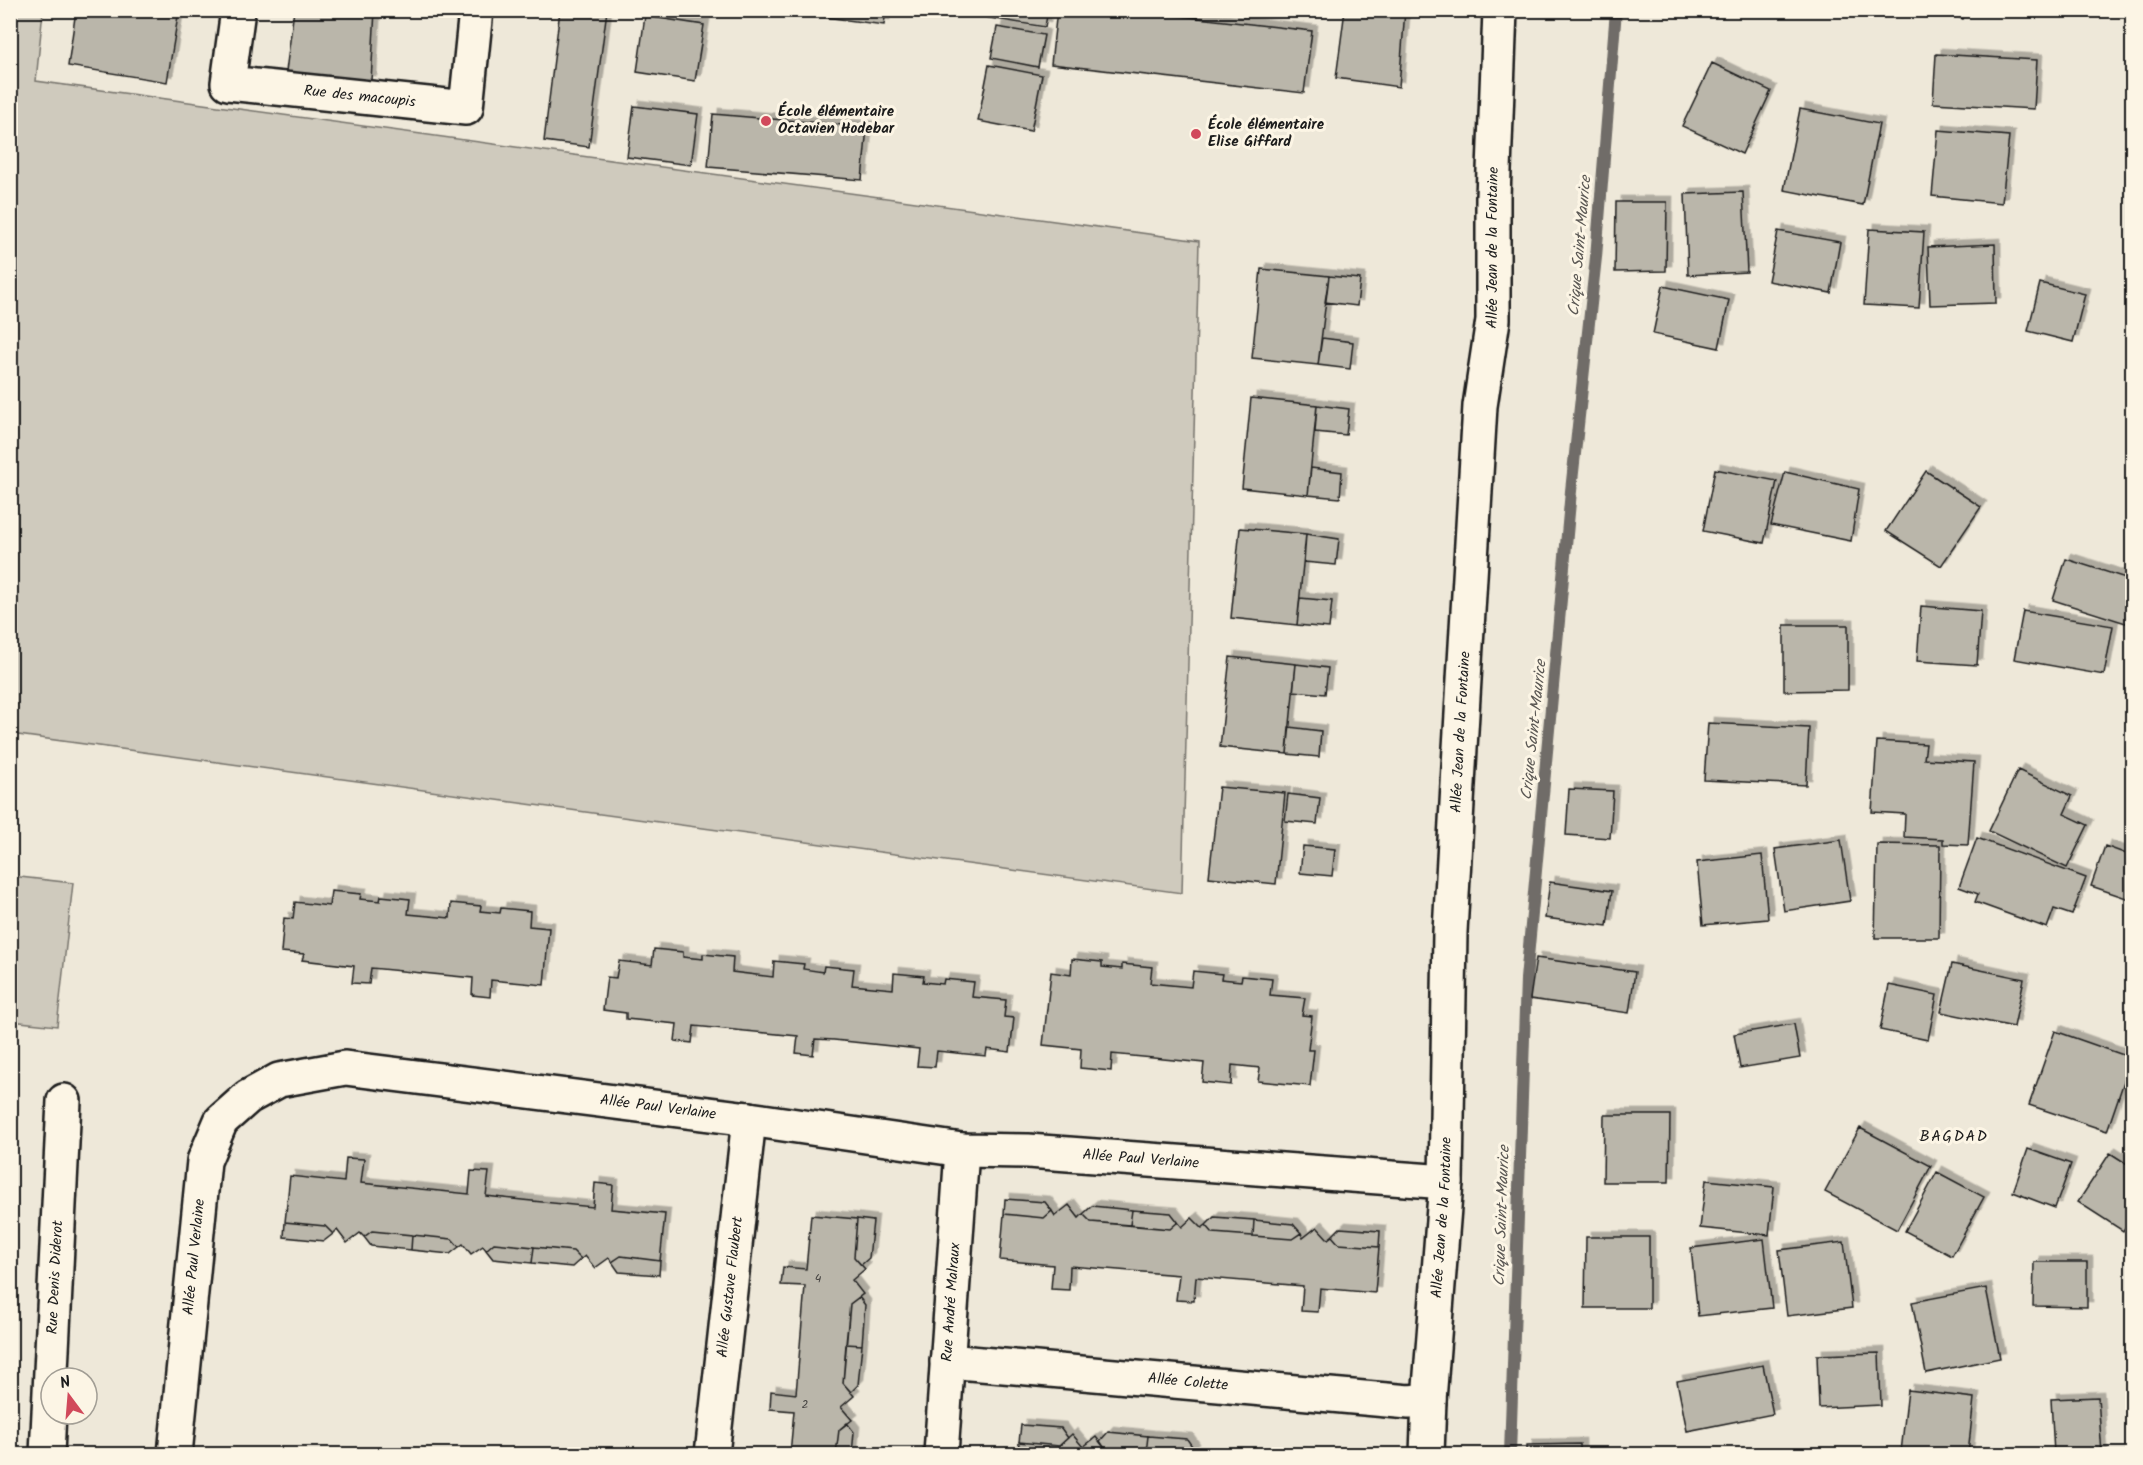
<svg xmlns="http://www.w3.org/2000/svg" width="2143" height="1465" font-family="Kalam,sans-serif">
	<style>
		.green { fill: #cfcabd; stroke: #76736c; stroke-width: 1.5 }
		.lines { fill: none; stroke-linecap: round; stroke-linejoin: round }
		.stream { stroke: #6f6c67; stroke-width: 12 }
		.building { fill: #bab6aa; stroke: #1c1c1c; stroke-width: 1.5; filter: url(#shadow) }
		.minor-casing { stroke: #1c1c1c; stroke-width: 38 }
		.minor { stroke: #fcf5e5; stroke-width: 33 }
		.poi-dot { fill: #d1495b; stroke: #fcf5e5; stroke-width: 2 }
		.labels { text-anchor: middle; dominant-baseline: central; stroke-width: 6; stroke-linejoin: round; paint-order: stroke }
		.number-label { font-size: 12px; fill: #444240 }
		.street-label { font-size: 15px; fill: #1c1c1c; stroke: #fcf5e5 }
		.poi-label { font-size: 15px; font-weight: bold; fill: #1c1c1c; stroke: #fcf5e5; text-anchor: start }
		.water-label { font-size: 16px; font-style: italic; fill: #5b5854; stroke: #fcf5e5 }
		.neighbourhood-label { font-size: 16px; letter-spacing: 1.5px; fill: #1c1c1c; stroke: #fcf5e5 }
	</style>
	<defs>
		<filter id="shadow"><feDropShadow dx="5.5" dy="-5.5" stdDeviation="0" flood-color="#0004"/></filter>
	</defs>
	<rect width="100%" height="100%" fill="#eee8d9"/>
	<filter id="ink" filterUnits="userSpaceOnUse"><feTurbulence type="fractalNoise" baseFrequency=".0167" numOctaves="2"/><feDisplacementMap in="SourceGraphic" scale="12" xChannelSelector="R" yChannelSelector="G"/><feConvolveMatrix kernelMatrix="1 2 1 2 8 2 1 2 1" color-interpolation-filters="sRGB"/></filter>
	<g filter="url(#ink)">
		<!-- green -->
		<path class="green" d="M11,10L43,11L36,81L1199,241L1182,893L11,734Z
			M11,876L73,883L57,1026L11,1021Z"/>
		<g class="lines">
			<!-- stream -->
			<path class="stream" d="M1510,1454L1526,979L1571,491L1596,257L1616,10"/>
		</g>
		<!-- building -->
		<path class="building" d="M76,10H179L167,82L68,66Z
			M294,10H375L371,81L285,79Z
			M560,10H607L589,147L544,141Z
			M773,10H886L884,25Z
			M941,10H1048L1045,27Z
			M1057,10H1128L1312,31L1304,93L1051,64Z
			M1345,10H1405L1399,87L1336,78Z
			M1940,10H1966L1963,19Z
			M645,16L704,25L695,81L637,72Z
			M997,27L1044,35L1038,67L991,58Z
			M1936,54L2037,60L2034,109L1933,103Z
			M1712,63L1771,91L1742,154L1682,126Z
			M989,65L1042,75L1031,131L978,121Z
			M634,106L698,114L691,165L627,157Z
			M1800,109L1879,124L1863,205L1784,190Z
			M713,114L867,127L862,180L708,167Z
			M1938,130L2009,136L2002,203L1932,196Z
			M1743,192L1747,272L1688,275L1685,194Z
			M1616,202H1667L1666,271L1615,272Z
			M1869,229L1924,232L1919,308L1864,305Z
			M1778,231L1840,242L1831,293L1768,281Z
			M1995,244L1996,303L1930,305L1928,247Z
			M1261,269L1329,276L1318,365L1252,358Z
			M1329,276L1360,279L1357,306L1325,302Z
			M2040,283L2085,294L2073,342L2028,331Z
			M1663,286L1729,300L1719,348L1653,334Z
			M1322,338L1353,342L1350,369L1318,365Z
			M1251,398L1317,405L1308,495L1242,488Z
			M1317,405L1349,409L1346,435L1315,432Z
			M1311,468L1342,472L1340,498L1308,495Z
			M1715,469L1777,481L1764,543L1703,531Z
			M1926,471L1981,507L1941,566L1886,531Z
			M1785,472L1859,489L1851,541L1771,525Z
			M1240,528L1306,534L1297,625L1231,618Z
			M1306,534L1339,539L1336,565L1304,562Z
			M2066,559L2132,580V625L2053,600Z
			M1300,598L1332,601L1329,628L1297,625Z
			M1921,606L1981,611L1977,665L1917,661Z
			M2023,611L2113,626L2104,675L2014,659Z
			M1784,625H1848V690L1784,691Z
			M1230,657L1296,664L1287,754L1220,747Z
			M1296,664L1328,668L1325,694L1293,691Z
			M1708,723L1809,728L1806,785L1704,780Z
			M1289,727L1321,731L1319,757L1287,754Z
			M1877,741L1926,744L1924,759L1974,762L1968,845L1943,844V839L1904,837L1905,814L1872,812Z
			M2018,770L2072,796L2064,814L2088,825L2067,868L1989,831Z
			M1219,787L1285,793L1276,884L1209,877Z
			M1569,789L1613,791L1610,838L1566,835Z
			M1288,794L1320,798L1317,824L1285,821Z
			M1977,838L2086,878L2072,915L2054,909L2047,928L1975,902L1978,894L1959,887Z
			M1841,840L1850,901L1784,911L1775,849Z
			M1877,844L1940,845L1939,938H1875Z
			M1303,846L1335,849L1332,876L1300,873Z
			M2105,846L2132,856V900L2091,886Z
			M1762,855L1768,919L1703,925L1697,862Z
			M1550,882L1612,891L1607,926L1545,918Z
			M331,891L361,894L360,899L380,901L381,896L410,899L408,914L450,918L451,903L481,906L480,911L500,913L501,908L530,911L529,926L549,928L544,985L491,980L490,997L472,995L473,978L371,968L369,984L352,983L354,966L302,960L304,954L281,952L284,918L293,919L295,902L329,906Z
			M654,949L683,952V957L703,959V954L733,957L732,972L773,977L774,961L804,964L803,969L823,972L824,966L854,969L852,985L893,989L894,973L924,976L923,982L943,984L944,979L974,982L972,997L1006,1000L1004,1017L1014,1018L1010,1052L987,1049L986,1056L937,1051L935,1067L917,1066L919,1049L834,1040L815,1039L813,1055L796,1053L798,1036L694,1026L692,1043L675,1041L677,1024L626,1019V1013L603,1010L607,977L616,978L619,961L652,965Z
			M1536,958L1635,972L1629,1013L1530,999Z
			M1072,959L1102,962V967L1122,969V964L1152,967L1150,983L1191,987L1193,971L1222,974L1221,979L1241,981L1242,976L1272,979L1270,995L1305,998L1302,1015L1312,1016L1308,1050H1314L1310,1086L1258,1081L1260,1068L1232,1065L1231,1085L1202,1082L1204,1063L1112,1054L1111,1071L1080,1068L1081,1049L1043,1045L1051,972L1071,975Z
			M1952,964L2024,979L2014,1027L1941,1012Z
			M1889,985L1937,995L1928,1040L1880,1030Z
			M1794,1024L1800,1058L1740,1068L1734,1034Z
			M2055,1031L2132,1058L2107,1131L2029,1105Z
			M1604,1115H1670L1669,1182H1603Z
			M1860,1128L1931,1166L1897,1230L1825,1192Z
			M2028,1149L2071,1164L2055,1208L2013,1192Z
			M2110,1153L2132,1167V1217L2123,1231L2078,1202Z
			M346,1158L364,1159L361,1183L469,1194L471,1171L489,1172L486,1196L522,1200L593,1207L595,1183L613,1185L611,1209L665,1214L660,1261L621,1256L612,1262L609,1258L595,1268L585,1256L581,1259L573,1251L494,1243L486,1250L483,1246L471,1254L463,1244L459,1247L452,1239L372,1231L364,1237L360,1233L347,1243L337,1230L333,1234L325,1226L285,1222L290,1176L344,1182Z
			M1937,1172L1984,1197L1952,1256L1905,1231Z
			M1706,1180L1774,1187L1769,1235L1700,1228Z
			M1005,1199L1045,1202L1052,1211L1044,1218L1004,1214Z
			M1069,1205L1079,1218L1083,1214L1091,1222L1170,1229L1178,1222L1182,1227L1192,1218L1202,1228L1206,1225L1213,1233L1292,1239L1301,1233L1303,1238L1317,1227L1328,1239L1332,1236L1339,1244L1379,1247L1375,1293L1320,1288L1318,1312L1301,1311L1303,1286L1196,1277L1194,1301L1176,1300L1179,1275L1070,1266L1069,1290L1051,1289L1053,1265L1000,1260L1004,1214L1044,1218L1052,1211L1055,1216Z
			M1092,1206L1132,1210L1130,1225L1091,1222L1083,1214Z
			M1132,1210L1171,1213L1178,1222L1170,1229L1130,1225Z
			M811,1215L857,1219L854,1257L865,1269L852,1280L863,1294L850,1304L843,1383L854,1396L841,1407L852,1420L839,1430L836,1454H790L794,1411L770,1409L771,1391L796,1394L805,1286L781,1285L783,1267L806,1269Z
			M1214,1217L1254,1220L1253,1236L1213,1233L1206,1225Z
			M857,1219L873,1221L869,1258L861,1265L854,1257Z
			M1254,1220L1293,1224L1301,1233L1292,1239L1253,1236Z
			M285,1222L325,1226L333,1234L324,1241L284,1237Z
			M1340,1228L1380,1231L1379,1247L1339,1244L1332,1236Z
			M372,1231L412,1235L411,1250L371,1246L364,1237Z
			M412,1235L452,1239L459,1247L450,1254L411,1250Z
			M1586,1237H1649V1308H1585Z
			M1764,1239L1772,1308L1698,1316L1691,1248Z
			M1844,1242L1852,1308L1787,1316L1779,1250Z
			M494,1243L534,1247L532,1263L493,1259L486,1250Z
			M534,1247L573,1251L581,1259L572,1267L532,1263Z
			M621,1256L660,1261L659,1275L619,1272L612,1262Z
			M2034,1262H2087V1307L2033,1306Z
			M1986,1288L2000,1358L1926,1373L1912,1302Z
			M859,1297L865,1305L862,1345L846,1344L850,1304Z
			M846,1344L862,1345L858,1385L851,1392L843,1383Z
			M1879,1353L1881,1405L1819,1408L1817,1355Z
			M1763,1365L1773,1414L1687,1431L1677,1381Z
			M1908,1390L1974,1398L1968,1454H1927L1901,1452Z
			M2098,1397L2102,1454H2054L2051,1399Z
			M847,1423L854,1432L852,1454H836L839,1430Z
			M1021,1425L1061,1428L1068,1438L1059,1446L1019,1442Z
			M1108,1432L1148,1436L1146,1453L1106,1450L1100,1441Z
			M1072,1434L1083,1447L1096,1437L1106,1450L1160,1454H1018L1019,1442L1059,1446Z
			M1148,1436L1187,1439L1194,1449L1188,1454L1146,1453Z
			M1580,1444V1454H1527V1445Z"/>
		<g class="lines">
			<!-- minor casing -->
			<g class="minor-casing">
				<g id="minor">
					<path id="s1" d="M238,10L228,83L466,108L476,10"/>
					<path id="s2" d="M947,1361L1409,1402L1429,1400"/>
					<path id="s3" d="M47,1454L64,1101"/>
					<path id="s4" d="M175,1454L204,1161L221,1121L248,1097L279,1080L345,1068L749,1119L962,1150L1028,1151L1446,1182"/>
					<path id="s5" d="M712,1454L749,1119"/>
					<path id="s6" d="M941,1454L962,1150"/>
					<path id="s7" d="M1427,1454L1429,1400L1446,1182L1450,932L1460,748L1480,406L1493,320V197L1500,10"/>
				</g>
			</g>
			<!-- minor -->
			<use href="#minor" class="minor"/>
		</g>
	</g>
	<!-- markers -->
	<g class="poi-dot">
		<circle cx="766" cy="121" r="6"/>
		<circle cx="1196" cy="134" r="6"/>
	</g>
	<g class="labels">
		<!-- number labels -->
		<g class="number-label">
			<text x="818" y="1278">4</text>
			<text x="805" y="1404">2</text>
		</g>
		<!-- street labels -->
		<g class="street-label">
			<text stroke="none"><textPath href="#s1" startOffset="206">Rue des macoupis</textPath></text>
			<text stroke="none"><textPath href="#s7" startOffset="1209">Allée Jean de la Fontaine</textPath></text>
			<text stroke="none"><textPath href="#s7" startOffset="723">Allée Jean de la Fontaine</textPath></text>
			<text stroke="none"><textPath href="#s4" startOffset="792">Allée Paul Verlaine</textPath></text>
			<text stroke="none"><textPath href="#s4" startOffset="1278">Allée Paul Verlaine</textPath></text>
			<text stroke="none"><textPath href="#s7" startOffset="237">Allée Jean de la Fontaine</textPath></text>
			<text stroke="none"><textPath href="#s4" startOffset="198">Allée Paul Verlaine</textPath></text>
			<text stroke="none"><textPath href="#s3" startOffset="177">Rue Denis Diderot</textPath></text>
			<text stroke="none"><textPath href="#s5" startOffset="168">Allée Gustave Flaubert</textPath></text>
			<text stroke="none"><textPath href="#s6" startOffset="152">Rue André Malraux</textPath></text>
			<text stroke="none"><textPath href="#s2" startOffset="242">Allée Colette</textPath></text>
		</g>
		<!-- poi labels -->
		<g class="poi-label">
			<text x="778" y="112">École élémentaire<tspan x="778" dy="17">Octavien Hodebar</tspan></text>
			<text x="1208" y="125">École élémentaire<tspan x="1208" dy="17">Elise Giffard</tspan></text>
		</g>
		<!-- water labels -->
		<g class="water-label">
			<text transform="translate(1580 246) rotate(-85)">Crique Saint-Maurice</text>
			<text transform="translate(1534 730) rotate(-84)">Crique Saint-Maurice</text>
			<text transform="translate(1502 1216) rotate(-88)">Crique Saint-Maurice</text>
		</g>
		<!-- neighbourhood labels -->
		<g class="neighbourhood-label">
			<text x="1954" y="1136">BAGDAD</text>
		</g>
	</g>
	<!-- margin -->
	<rect width="2143" height="1465" fill="none" stroke="#fcf5e5" stroke-width="36"/>
	<rect x="18" y="18" width="2107" height="1429" fill="none" stroke="#1c1c1c" stroke-width="2" filter="url(#ink)"/>
	<!-- north arrow -->
	<g transform="translate(69 1396) rotate(344)"><circle r="28" fill="#fcf5e5" stroke="#a29e95" stroke-width="1.5"/>
	<path d="M0-4.5L10 22L0 15L-10 22Z" fill="#d1495b"/>
	<text y="-9" font-size="16" font-weight="bold" text-anchor="middle" fill="#1c1c1c">N</text>
	</g>
</svg>
